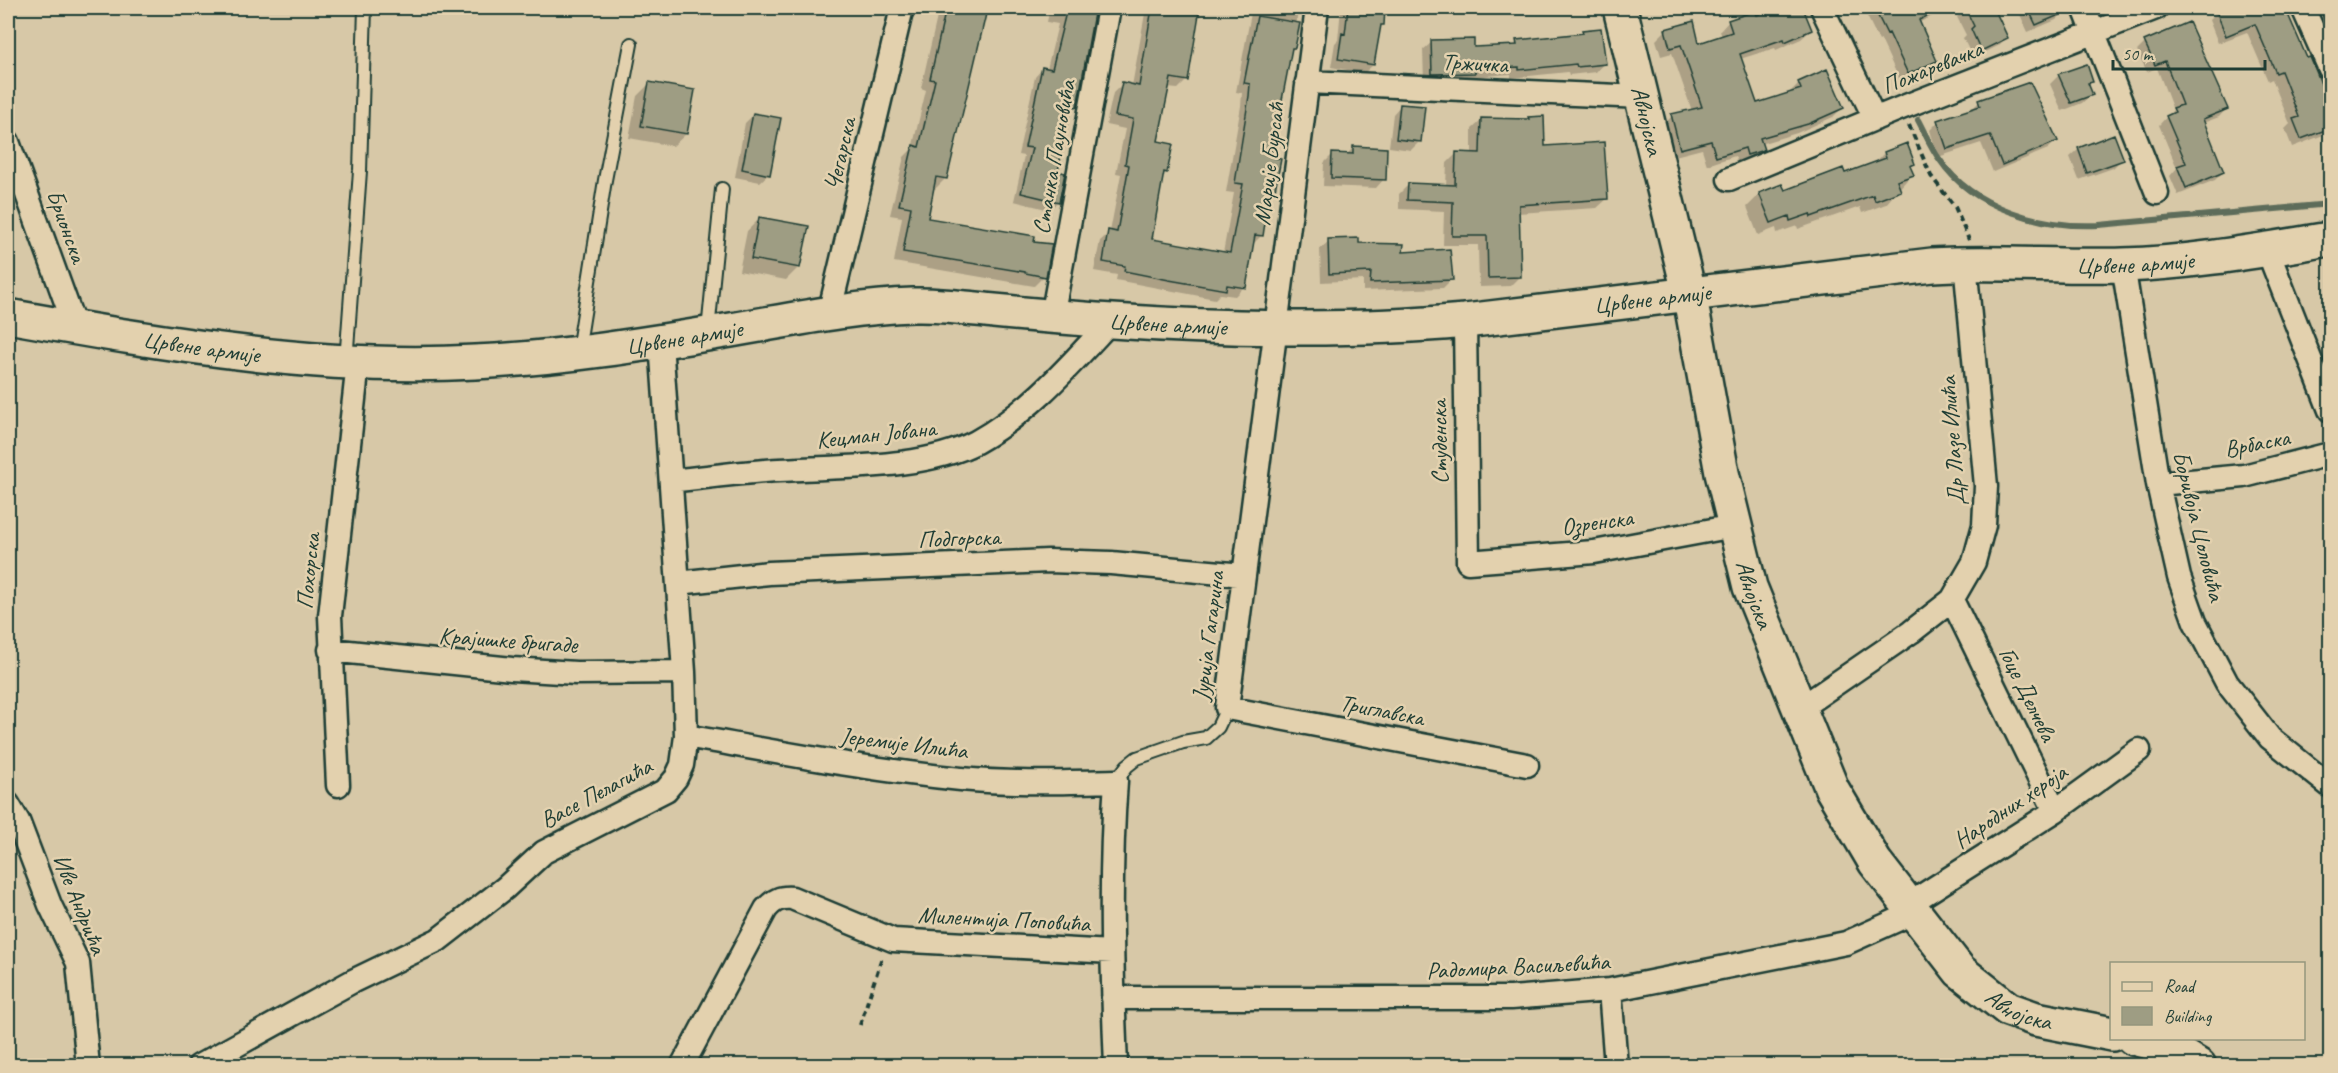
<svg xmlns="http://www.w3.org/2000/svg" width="2338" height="1073" font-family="Caveat,sans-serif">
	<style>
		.shadow { fill: #0003 }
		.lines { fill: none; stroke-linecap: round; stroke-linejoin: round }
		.stream { stroke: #5d6c5a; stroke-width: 6 }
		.building { fill: #9e9d83; stroke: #1f3d34; stroke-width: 1.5 }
		.lane-casing { stroke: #1f3d34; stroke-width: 16 }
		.street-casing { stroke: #1f3d34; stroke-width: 27 }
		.secondary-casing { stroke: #1f3d34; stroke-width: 38 }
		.path { stroke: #1f3d34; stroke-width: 4; stroke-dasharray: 6 4.5; stroke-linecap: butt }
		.lane { stroke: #e3d1ae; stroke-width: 12 }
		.street { stroke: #e3d1ae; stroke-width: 22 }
		.secondary { stroke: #e3d1ae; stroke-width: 33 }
		.labels { text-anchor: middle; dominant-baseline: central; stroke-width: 5; stroke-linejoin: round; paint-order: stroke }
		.street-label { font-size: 24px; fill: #1f3d34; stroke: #e3d1ae }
	</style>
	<rect width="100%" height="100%" fill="#d7c8a7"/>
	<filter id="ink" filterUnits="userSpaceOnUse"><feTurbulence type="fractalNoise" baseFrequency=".0167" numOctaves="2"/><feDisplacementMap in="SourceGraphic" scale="12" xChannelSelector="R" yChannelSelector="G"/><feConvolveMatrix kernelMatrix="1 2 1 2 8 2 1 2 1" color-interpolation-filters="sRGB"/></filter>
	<g filter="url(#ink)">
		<!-- shadow -->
		<path class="shadow" d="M939,8H985L945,179L935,189L932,188L926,220L1032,243L1044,276L1034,286L894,262L902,217L890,215L904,157L912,149L926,90L921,88Z
			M1050,8H1095L1076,106L1067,115L1056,172L1058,201L1050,210L1014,201L1024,156L1018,155L1035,77L1043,68L1047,69L1058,24L1047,22Z
			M1146,8H1198L1187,80L1178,89L1167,88L1156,142L1166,172L1162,176L1150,241L1223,253L1234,193L1226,192L1241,106L1242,93L1236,92L1252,8H1298L1294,48L1290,52L1270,158L1273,190L1268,195L1261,236L1252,245L1244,287L1235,296L1220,294L1215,299L1116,280L1117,275L1094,271L1100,241L1110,232L1121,174L1116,173L1125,129L1106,125L1113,93L1122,84L1132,86Z
			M1341,8H1384L1373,65L1364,73L1331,67L1335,43L1338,40Z
			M1749,8H1801L1811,30L1801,39L1776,50L1775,48L1740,59L1756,105L1791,94L1790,92L1799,83L1842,108L1833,117L1797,133L1760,144L1762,149L1753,159L1738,164L1735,156L1707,165L1702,149L1671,157L1663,125L1672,116L1692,111L1672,53L1661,56L1656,40L1666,30L1698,45L1722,37L1720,31L1729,21L1751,14Z
			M1863,8H1949L1918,23L1935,60L1927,69L1900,81L1881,40L1879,41Z
			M1967,8H1992L2007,37L1998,46L1973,58L1963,38L1966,35L1957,17Z
			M2017,8H2063L2065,12L2056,20L2028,32Z
			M2229,8H2289L2290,15L2288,18L2330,114V130L2326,134L2292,147L2285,129L2290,124L2272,79L2268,81L2247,32L2218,43L2209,20L2217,12Z
			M1583,31L1604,63L1596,72L1569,75L1568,72L1511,78V74L1469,77L1465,81L1424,82L1423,50L1432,42L1472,49L1512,47L1517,42L1579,35Z
			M2145,43L2227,108L2219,117L2203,123L2223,172L2215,180L2178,195L2170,176L2177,168L2159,125L2173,110L2157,68L2147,72L2137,51Z
			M2086,66L2092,82L2088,86L2091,95L2082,103L2062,111L2050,84L2059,75Z
			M650,83L686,134L673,146L629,138L637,96Z
			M1979,102L2057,140L2048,149L1993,172L1981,143L1938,157L1930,130L1938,122L1971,110Z
			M1401,105L1420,141L1411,150L1389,147L1393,114Z
			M754,114L769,174L760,182L735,177L745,123Z
			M1529,118L1544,147L1607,199L1597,208L1518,213L1519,277L1510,286L1479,287L1478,245H1443L1444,211L1399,209V194L1409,184L1446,186L1447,163L1456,154H1472V129L1482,120L1527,121Z
			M1353,148L1384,179L1376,188L1323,186L1324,163L1332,155H1346Z
			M2079,149L2122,159L2113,168L2079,180L2070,157Z
			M1884,153L1913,163L1909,167L1912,174L1886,204L1862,213L1860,207L1798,229L1797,226L1777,233L1776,228L1758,235L1747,207L1760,194L1784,192L1844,175L1873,165Z
			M760,218L799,267L786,280L739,271L747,231Z
			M1329,241L1402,254L1451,280L1443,288L1363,291V280L1321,282L1320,249Z"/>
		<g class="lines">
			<!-- stream -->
			<path class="stream" d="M1918,120C1925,133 1931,148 1940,160C1973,209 2044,228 2099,225L2330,204"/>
		</g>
		<!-- building -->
		<path class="building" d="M946,8H959L986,14L947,179L936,177L928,218L1035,236L1034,242L1052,244L1046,277L1025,273V272L903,252L911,207L899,205L913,145L919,147L935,80L930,79Z
			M1067,8H1095L1077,107L1071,106L1058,171L1065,173L1059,202L1021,193L1032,148L1025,147L1042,67L1052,69Z
			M1152,8H1200L1188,81L1171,78L1158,141L1173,144L1167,173L1164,172L1152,239L1230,253L1243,184L1235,183L1249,96L1250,84L1244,83L1257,16L1300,23L1295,48H1292L1271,157L1281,159L1275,190H1270L1263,236L1255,235L1246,288L1227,285L1226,290L1169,280L1124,271L1125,266L1103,262L1108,230L1117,232L1129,165L1125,164L1133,119L1115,116L1122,82L1139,86Z
			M1348,8H1385L1384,25H1381L1374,65L1338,59L1342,33L1345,34Z
			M1775,8H1803L1812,30L1785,42L1784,39L1740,54L1757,103L1801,89L1798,82L1827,69L1844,108L1808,124L1760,138L1764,150L1747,155L1745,148L1716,157L1711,141L1680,149L1671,114L1702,107L1681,45L1670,48L1665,29L1694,21L1699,43L1732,32L1728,20L1755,11L1757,15Z
			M1874,8H1943L1919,20L1937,61L1908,74L1889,33L1887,34Z
			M1965,8H1994L2008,38L1981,51L1971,29L1974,26Z
			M2028,8H2071V10L2036,25Z
			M2215,8H2290V11L2287,12L2307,58L2310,57L2318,76L2331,110V128L2301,139L2293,119L2299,117L2281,71L2276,73L2255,24L2226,36Z
			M2189,22L2228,109L2203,119L2224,172L2186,188L2177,166L2186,163L2166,116L2175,112L2173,108L2182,105L2165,61L2155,65L2144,41Z
			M1601,28L1606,64L1577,67L1576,64L1519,70V67L1475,69V73L1432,74L1431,40L1474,39V47L1517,45L1516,40L1583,33L1582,30Z
			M2087,64L2093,82L2088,83L2093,95L2071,103L2058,74Z
			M649,82L695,90L687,134L641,126Z
			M2030,82L2058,141L2002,165L1990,135L1947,149L1937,120L1980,106L1978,100Z
			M1400,104L1425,106L1421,142L1396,139Z
			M753,113L781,118L770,175L742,169Z
			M1544,116L1545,146L1604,142L1608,199L1519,205L1521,277L1488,278L1487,236H1452L1453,202L1407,200L1408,183L1455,185L1456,152L1480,153L1481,118L1529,119L1528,117Z
			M2114,134L2124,160L2087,173L2078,148Z
			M1907,143L1915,164L1910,166L1914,175L1897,181L1901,191L1875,201L1873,195L1811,217L1810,214L1790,221L1789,216L1771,223L1759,193L1782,184L1785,190L1843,168L1845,173L1886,158L1884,152Z
			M1353,146L1387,148L1386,180L1331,178L1332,153L1353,154Z
			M759,217L809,226L800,268L751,259Z
			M1359,238V243L1404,244L1403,252L1450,249L1453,280L1370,283L1371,272L1329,274L1328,239Z"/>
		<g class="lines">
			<!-- lane casing -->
			<g class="lane-casing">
				<path id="lane" d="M708,331L722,189
					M578,351L605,180L631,44
					M346,362L360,171L365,8
					M1116,781L1127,766L1137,758L1183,742L1206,738L1218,727L1227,708"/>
			</g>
			<!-- street casing -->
			<g class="street-casing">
				<path id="street" d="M1317,8L1227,708L1527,765
					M1822,8L1875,119
					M2084,8L2157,193
					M2303,8L2330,69
					M1307,82L1642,97
					M8,142L75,327
					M1729,179L1901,108L2156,8
					M2267,249L2330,410
					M2123,265L2158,484L2179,577L2195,622L2227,683L2270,738L2330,786
					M829,314L902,8
					M1052,317L1109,8
					M1465,321L1468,562L1594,552L1734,526
					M671,481C707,477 743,472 779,470C839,466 923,470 976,442C1030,412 1070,365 1111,321
					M2158,484L2244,476L2330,454
					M678,583L769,573L1048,561L1111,563L1243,575
					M1952,600L2055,811
					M330,650L512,669L576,673L684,672
					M1799,709L1911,632L1952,600L1974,562L1984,525L1986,486L1965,263
					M686,736C777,752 869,770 961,779C1013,784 1065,782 1116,781C1109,876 1112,971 1116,1066
					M338,785L330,616L358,363
					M8,804L18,821L50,905L78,963L88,1066
					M1909,904L2055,811L2139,750
					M1610,990L1616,1066
					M1113,998H1511L1610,990L1846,943L1915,912
					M199,1066L353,981L438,940L505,888L544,852L666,790L676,778L682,765L686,736L684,672L661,342
					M682,1066L766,909C774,900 780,897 792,898L893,940L1112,952"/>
			</g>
			<!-- secondary casing -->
			<g class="secondary-casing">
				<g id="secondary">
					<path id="s1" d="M1620,8L1689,292L1722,473L1750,587L1832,789L1875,862L1960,971L2008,1009L2036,1019L2112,1034"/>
					<path id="s2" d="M8,316C162,343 318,371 475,362C561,358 647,344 731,330C791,320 852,307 913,305C940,304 967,308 994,311C1033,315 1072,318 1112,321C1229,329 1348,332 1465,321L1932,265C1995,261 2059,267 2123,265C2192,263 2262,250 2330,239"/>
					<path d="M2133,1038L2168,1047L2199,1066"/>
				</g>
			</g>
			<!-- path -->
			<path class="path" d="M1909,125L1931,176L1955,207L1969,240
				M860,1025L882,957"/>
			<!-- lane -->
			<use href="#lane" class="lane"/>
			<!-- street -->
			<use href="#street" class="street"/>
			<!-- secondary -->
			<use href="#secondary" class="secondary"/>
		</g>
	</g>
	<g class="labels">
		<!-- street labels -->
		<g class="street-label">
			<text transform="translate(1475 63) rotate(3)">Тржичка</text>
			<text transform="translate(1932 67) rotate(-22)">Пожаревачка</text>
			<text stroke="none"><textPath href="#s1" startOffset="116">Авнојска</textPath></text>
			<text transform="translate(840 154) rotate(-77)">Чегарска</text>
			<text transform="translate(1054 157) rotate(-80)">Станка Пауновића</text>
			<text transform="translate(1269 164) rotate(-83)">Марије Бурсаћ</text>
			<text transform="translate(67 226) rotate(70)">Брионска</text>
			<text stroke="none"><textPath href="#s2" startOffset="2139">Црвене армије</textPath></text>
			<text stroke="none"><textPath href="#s2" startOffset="1654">Црвене армије</textPath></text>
			<text stroke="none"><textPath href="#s2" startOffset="1168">Црвене армије</textPath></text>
			<text stroke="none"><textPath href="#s2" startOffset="681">Црвене армије</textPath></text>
			<text stroke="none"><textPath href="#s2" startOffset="196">Црвене армије</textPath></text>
			<text transform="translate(876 434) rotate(-6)">Кецман Јована</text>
			<text transform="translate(1952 441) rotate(-94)">Др Лазе Илића</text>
			<text transform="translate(1439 442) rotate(-91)">Студенска</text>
			<text transform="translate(2257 443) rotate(-11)">Врбаска</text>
			<text transform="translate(1597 522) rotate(-8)">Озренска</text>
			<text transform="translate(2199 526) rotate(76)">Боривоја Цоловића</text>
			<text transform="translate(959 538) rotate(-2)">Подгорска</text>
			<text transform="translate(308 571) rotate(-84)">Похорска</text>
			<text stroke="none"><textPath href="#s1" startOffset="602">Авнојска</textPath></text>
			<text transform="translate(1208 636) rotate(-83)">Јурија Гагарина</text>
			<text transform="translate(508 640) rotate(4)">Крајишке бригаде</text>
			<text transform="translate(2028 694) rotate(64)">Гоце Делчева</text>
			<text transform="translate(1382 710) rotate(11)">Триглавска</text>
			<text transform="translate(904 743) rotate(7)">Јеремије Илића</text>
			<text transform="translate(596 793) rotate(-28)">Васе Пелагића</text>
			<text transform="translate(2010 806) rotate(-34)">Народних хероја</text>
			<text transform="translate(80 904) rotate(68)">Иве Андрића</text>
			<text transform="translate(1004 919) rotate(3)">Милентија Поповића</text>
			<text transform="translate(1518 966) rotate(-3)">Радомира Васиљевића</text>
			<text stroke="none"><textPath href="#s1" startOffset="1106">Авнојска</textPath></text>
		</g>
	</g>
	<!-- margin -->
	<rect width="2338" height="1073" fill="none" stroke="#e3d1ae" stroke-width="30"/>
	<rect x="15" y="15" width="2308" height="1043" fill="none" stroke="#1f3d34" stroke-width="2" filter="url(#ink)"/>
	<!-- legend -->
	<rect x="2110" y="962" width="195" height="78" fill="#e3d1ae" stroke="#95967d" stroke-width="1.5"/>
	<rect x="2122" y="982" width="30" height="9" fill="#e3d1ae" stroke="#95967d" stroke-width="1.5"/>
	<text x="2164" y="992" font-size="18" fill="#1f3d34">Road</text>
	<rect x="2122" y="1007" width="30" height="18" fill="#9e9d83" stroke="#95967d" stroke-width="1.5"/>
	<text x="2164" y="1022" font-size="18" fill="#1f3d34">Building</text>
	<!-- scale -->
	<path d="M2113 60v9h152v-9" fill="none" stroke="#1f3d34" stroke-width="3"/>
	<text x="2122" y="60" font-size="18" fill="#1f3d34" stroke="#e3d1ae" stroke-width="4.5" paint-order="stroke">50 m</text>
</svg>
